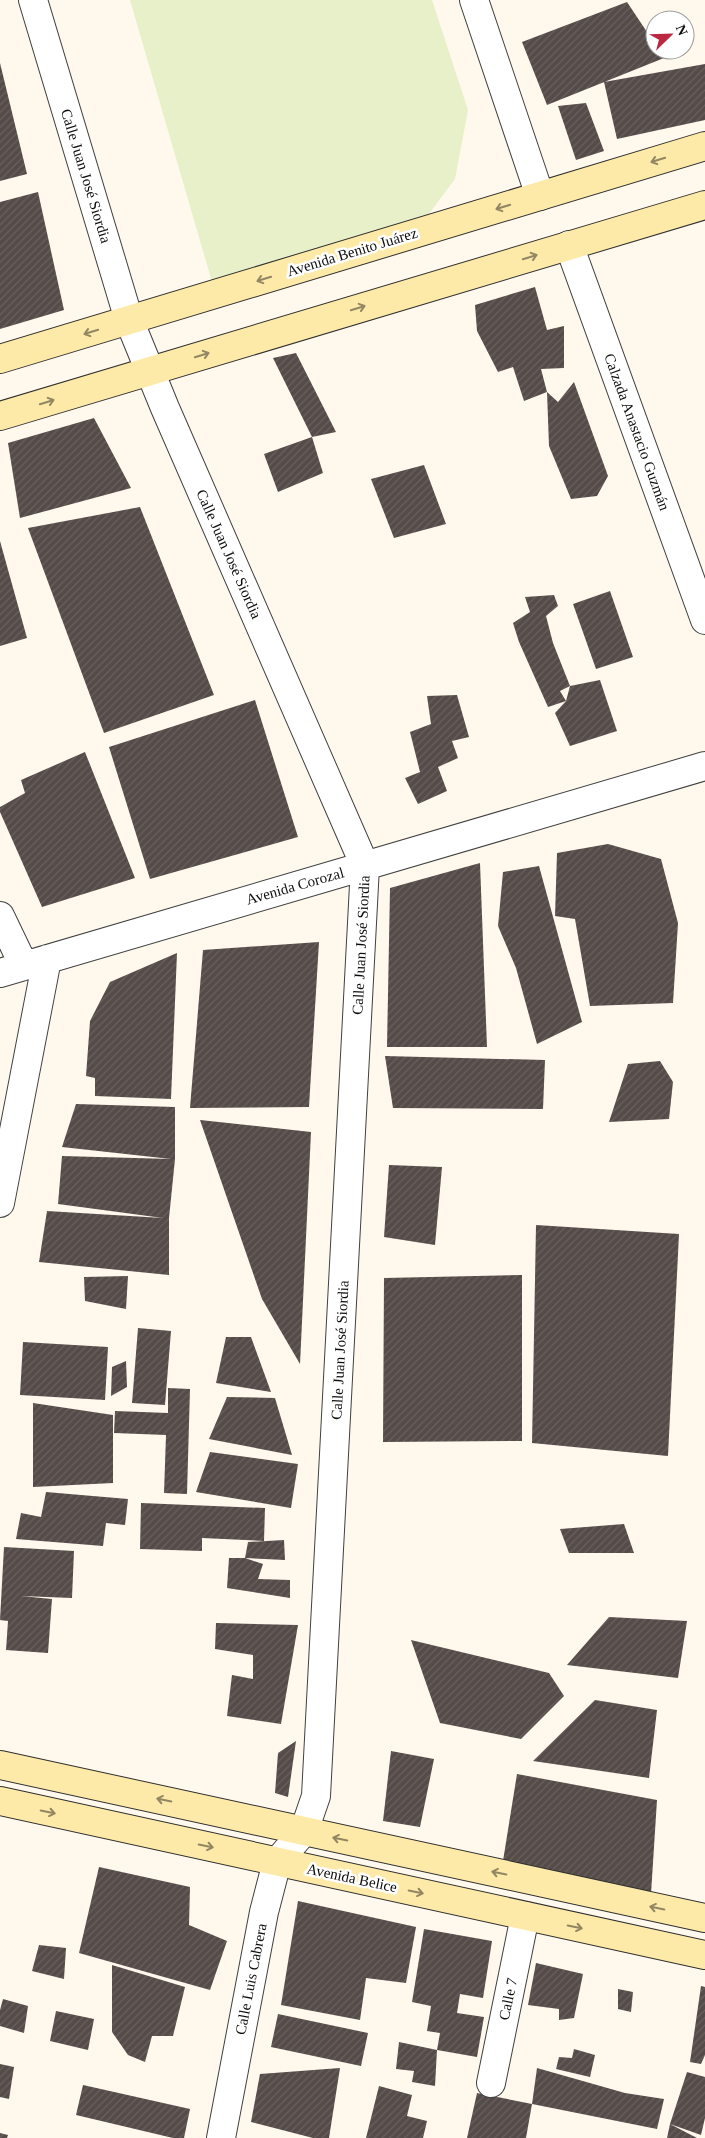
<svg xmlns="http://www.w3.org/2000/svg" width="705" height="2138" font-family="Georgia,serif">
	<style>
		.pitch { fill: #e7f0c9 }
		.building { fill: url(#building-hatch); fill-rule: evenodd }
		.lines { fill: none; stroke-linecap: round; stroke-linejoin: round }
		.minor-casing { stroke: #404040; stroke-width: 30 }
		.secondary-casing { stroke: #2f2f2f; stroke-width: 30 }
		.minor { stroke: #fff; stroke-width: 28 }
		.secondary { stroke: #feeaa8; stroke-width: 28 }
		.oneway { stroke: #928762 }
		.labels { text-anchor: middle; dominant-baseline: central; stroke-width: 5; stroke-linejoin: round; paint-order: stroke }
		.street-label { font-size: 15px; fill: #0d0d0d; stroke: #fff }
	</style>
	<defs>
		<pattern id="building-hatch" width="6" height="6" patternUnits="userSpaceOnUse" patternTransform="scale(1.25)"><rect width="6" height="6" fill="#554c49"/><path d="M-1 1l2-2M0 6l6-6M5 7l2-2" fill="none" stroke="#68615f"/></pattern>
	</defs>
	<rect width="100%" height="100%" fill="#fff9ed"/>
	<!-- pitch -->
	<path class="pitch" d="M130,0H432L468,110L455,179L408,242L217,299Z"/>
	<!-- building -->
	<path class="building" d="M627,2L655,44V50H659L664,58L547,105L522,42Z
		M0,63L27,174L0,181Z
		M705,64V120L617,139L604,82Z
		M586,103L604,151L576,160L558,106Z
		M38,192L64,310L0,329V202Z
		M535,287L547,330L564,326V368L541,369L547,392L558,402L574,382L608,476L597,496L571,499L549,446L547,392L524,401L513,367L498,372L477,331L475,305Z
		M296,353L336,432L312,437L273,358Z
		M94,418L131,488L20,518L8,443Z
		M312,437L323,473L278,492L264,454Z
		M424,465L446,524L394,538L371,479Z
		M140,507L214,695L104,733L28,528Z
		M0,541L27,638L0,646Z
		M610,591L633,657L596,669L573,604Z
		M554,595L558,606L546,616L553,643L570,686L600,680L617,731L570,746L555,713L566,701L548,707L519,642L513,623L530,612L525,597ZM570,686L566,701L560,691Z
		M457,695L469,737L452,741L458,758L438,767L447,791L418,804L405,778L420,772L410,732L431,724L427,696Z
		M255,700L298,837L150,879L109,747Z
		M85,752L135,878L42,907L0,812V807L25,793L21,780Z
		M608,844L661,859L678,923L673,1003L590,1006L575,919L555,916L557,853Z
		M480,863L487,1047H387L390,888Z
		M539,866L582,1022L537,1044L516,968L498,926L503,872Z
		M319,942L309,1107L190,1108L203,950Z
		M177,953L171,1099L95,1096V1078L86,1076L90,1021L110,982Z
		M385,1056L545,1060L543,1109L393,1108Z
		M660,1061L673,1082L669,1119L609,1122L628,1064Z
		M76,1104L175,1107V1159L169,1218V1275L39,1262L47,1211L163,1218L58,1204L62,1156L171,1159L62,1147Z
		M200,1120L311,1132L300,1364L262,1299Z
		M389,1165L442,1167L435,1245L384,1237Z
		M536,1225L679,1234L668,1456L532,1443Z
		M522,1275V1441L383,1442L384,1278Z
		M128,1276L126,1309L85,1301L84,1277Z
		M138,1328L171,1331L165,1405L132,1403Z
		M226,1337H251L271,1392L216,1383Z
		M23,1342L108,1347L105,1400L20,1395Z
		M126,1361L127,1387L111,1396L112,1367Z
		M168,1388L190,1389L187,1494L164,1493L166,1435L114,1433L115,1411L168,1413Z
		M227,1397L275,1398L292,1455L209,1439Z
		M33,1403L113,1415V1483L33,1487Z
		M210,1452L298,1464L291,1508L196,1492Z
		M46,1492L128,1499L125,1525L106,1523L103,1546L16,1539L21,1513L41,1517Z
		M141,1503L265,1508L264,1541L202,1538V1551L140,1549Z
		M624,1524L634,1553H569L560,1529Z
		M284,1540L285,1560L245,1558L248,1542Z
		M4,1547L74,1551L72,1598L21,1596L52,1599L48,1653L6,1650L8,1621L0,1620Z
		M229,1558H245L263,1564L258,1579L290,1580V1598L227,1588Z
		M609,1617L687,1621L678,1678L567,1665Z
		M216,1623L298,1625L281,1724L227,1716L232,1675L253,1679V1655L215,1649Z
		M411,1640L549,1673L564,1696L521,1739L440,1723Z
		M595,1700L657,1710L649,1778L533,1761Z
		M296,1741L288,1797L275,1793L278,1753Z
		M391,1751L434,1759L420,1827L383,1821Z
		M517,1774L657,1800L651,1894L502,1867Z
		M99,1867L190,1887L189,1925L227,1941L210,1990L79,1953Z
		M298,1901L416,1927L406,1983L366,1978L360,2020L281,2005Z
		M424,1929L492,1941L483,1998L460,1994L457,2013L484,2017L477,2057L437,2050L435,2086L412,2082L414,2071L396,2069L399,2042L437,2050L440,2033L427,2031L431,2006L412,2002Z
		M39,1945L66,1948L64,1979L32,1971Z
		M536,1963L583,1974L574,2018L559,2020V2009L528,2005Z
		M112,1965L185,1987L173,2036H152L145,2062L128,2055L112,2032Z
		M701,1986L705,1987V2055L701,2064L690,2062Z
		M618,1989L633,1992L631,2012L618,2009Z
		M3,1999L28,2006L24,2033L0,2026V2010Z
		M56,2011L94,2019L88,2050L50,2041Z
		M278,2014L368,2033L361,2066L271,2047Z
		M574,2049L595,2055L590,2077L556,2069L559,2057L572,2058Z
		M0,2064L14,2067L9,2099L0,2097Z
		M340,2068L329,2138H313L251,2122L260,2074Z
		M537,2068L625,2093L664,2099L657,2129L532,2104L526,2138H467L477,2093L532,2104Z
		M687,2072L705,2077V2118L701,2135L670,2124L697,2138H667L670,2124Z
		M83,2085L190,2109L184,2138H173L76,2115Z
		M379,2086L412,2095L407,2116L427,2121L423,2138H366Z
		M0,2133L8,2135L7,2138H0Z"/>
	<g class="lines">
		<!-- minor casing -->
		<g class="minor-casing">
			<path id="minor" d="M33,0L129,320L165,408L365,866L316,1796L304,1831L277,1862L264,1912L221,2138
				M474,0L540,196
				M569,245L705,620
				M0,916L24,966
				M0,973L705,766
				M0,1203L47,959
				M491,2083L525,1916"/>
		</g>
		<!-- secondary casing -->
		<g class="secondary-casing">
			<path id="secondary" d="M0,359L705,146
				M0,416L705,205
				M0,1765L705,1918
				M0,1801L705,1955"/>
		</g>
		<!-- minor -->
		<use href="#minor" class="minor"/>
		<!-- secondary -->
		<use href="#secondary" class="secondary"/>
	</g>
	<!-- one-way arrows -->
	<defs><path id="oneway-shaft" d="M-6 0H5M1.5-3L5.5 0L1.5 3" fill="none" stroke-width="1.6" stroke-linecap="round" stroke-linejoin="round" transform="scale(1.25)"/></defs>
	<g class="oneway">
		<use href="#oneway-shaft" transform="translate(658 160) rotate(163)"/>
		<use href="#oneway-shaft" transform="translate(503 207) rotate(163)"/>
		<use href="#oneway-shaft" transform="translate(530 257) rotate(-17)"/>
		<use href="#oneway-shaft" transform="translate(264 279) rotate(163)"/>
		<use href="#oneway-shaft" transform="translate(358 308) rotate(-17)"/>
		<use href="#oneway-shaft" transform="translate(91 332) rotate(163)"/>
		<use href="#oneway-shaft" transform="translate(202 355) rotate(-17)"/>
		<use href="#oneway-shaft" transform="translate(47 402) rotate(-17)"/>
		<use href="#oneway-shaft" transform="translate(164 1800) rotate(-168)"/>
		<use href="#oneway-shaft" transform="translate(48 1812) rotate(12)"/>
		<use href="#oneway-shaft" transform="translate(340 1839) rotate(-168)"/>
		<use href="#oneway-shaft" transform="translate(206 1846) rotate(12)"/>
		<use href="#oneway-shaft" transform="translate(499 1873) rotate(-168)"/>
		<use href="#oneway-shaft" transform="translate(416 1892) rotate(12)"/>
		<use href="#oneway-shaft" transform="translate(657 1908) rotate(-168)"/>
		<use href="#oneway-shaft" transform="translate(575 1927) rotate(12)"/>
	</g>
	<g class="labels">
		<!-- street labels -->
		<g class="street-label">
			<text transform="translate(86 176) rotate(73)">Calle Juan José Siordia</text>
			<text transform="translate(352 252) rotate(-17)">Avenida Benito Juárez</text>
			<text transform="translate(637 432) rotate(70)">Calzada Anastacio Guzmán</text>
			<text transform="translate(229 554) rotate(66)">Calle Juan José Siordia</text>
			<text transform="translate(295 886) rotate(-16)">Avenida Corozal</text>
			<text transform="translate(361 945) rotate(-87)">Calle Juan José Siordia</text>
			<text transform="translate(340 1350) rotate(-87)">Calle Juan José Siordia</text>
			<text transform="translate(352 1878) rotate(12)">Avenida Belice</text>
			<text transform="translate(251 1979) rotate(-79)">Calle Luis Cabrera</text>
			<text transform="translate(508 1999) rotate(-78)">Calle 7</text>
		</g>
	</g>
	<!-- north arrow -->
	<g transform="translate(670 35) rotate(67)"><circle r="24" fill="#ffffff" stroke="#9e9e9e"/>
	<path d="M0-4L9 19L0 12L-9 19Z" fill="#bb2640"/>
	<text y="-8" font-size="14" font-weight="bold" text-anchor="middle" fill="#0d0d0d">N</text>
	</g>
</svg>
